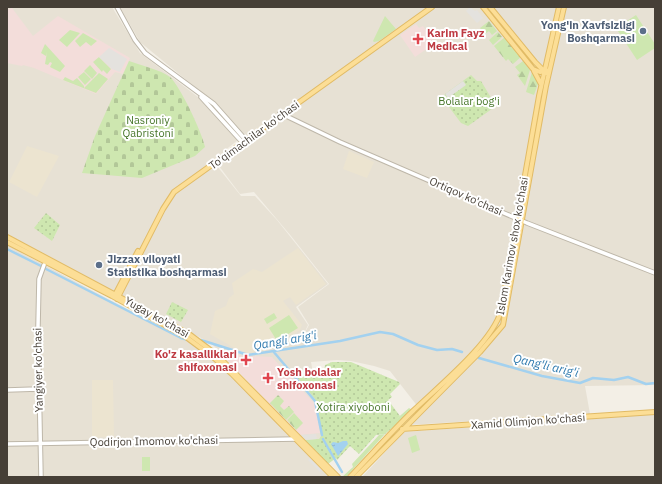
<svg xmlns="http://www.w3.org/2000/svg" width="662" height="484" font-family="'IBM Plex Sans',sans-serif">
	<style>
		.residential { fill: #e7e1d4 }
		.education { fill: #ece4d0 }
		.medical { fill: #f3ddda }
		.grass { fill: #cee7b0 }
		.forest { fill: url(#forest-firs) }
		.cemetery { fill: url(#cemetery-stones) }
		.park { fill: url(#park-dots) }
		.parking { fill: #e4e2de }
		.water { fill: url(#water-ripples) }
		.lines { fill: none; stroke-linecap: round; stroke-linejoin: round }
		.canal { stroke: #a3d1ef; stroke-width: 2.5 }
		.minor-casing { stroke: #beb7a9; stroke-width: 5.5 }
		.major-casing { stroke: #e1bb66; stroke-width: 6 }
		.minor { stroke: #fff; stroke-width: 3.5 }
		.major { stroke: #fcde96; stroke-width: 4 }
		.service-dot { fill: #5c6f8a; stroke: #fff; stroke-width: 1.5 }
		.health-dot { fill: #e0444e; stroke: #fff; stroke-width: 1.5 }
		.labels { text-anchor: middle; dominant-baseline: central; stroke-width: 4; stroke-linejoin: round; paint-order: stroke }
		.service-label { font-size: 11px; font-weight: bold; fill: #4e5e75; stroke: #fff; text-anchor: end }
		.health-label { font-size: 11px; font-weight: bold; fill: #be3a42; stroke: #fff; text-anchor: start }
		.park-label { font-size: 11px; fill: #47762a; stroke: #fff }
		.street-label { font-size: 11px; fill: #463f36; stroke: #fff }
		.water-label { font-size: 12px; font-style: italic; fill: #317baf; stroke: #fff }
	</style>
	<defs>
		<pattern id="forest-firs" width="22" height="20" patternUnits="userSpaceOnUse"><rect width="22" height="20" fill="#cee7b0"/><path d="M5 1l3.5 6h-7zM16 11l3.5 6h-7z" fill="#b2c798"/></pattern>
		<pattern id="cemetery-stones" width="16" height="16" patternUnits="userSpaceOnUse"><rect width="16" height="16" fill="#cee7b0"/><path d="M2 7V4a2 2 0 0 1 4 0v3zM10 15v-3a2 2 0 0 1 4 0v3z" fill="#b2c798"/></pattern>
		<pattern id="park-dots" width="8" height="8" patternUnits="userSpaceOnUse"><rect width="8" height="8" fill="#cee7b0"/><path d="M2 2h.1M6 6h.1" fill="none" stroke="#b2c798" stroke-width="1.8" stroke-linecap="round"/></pattern>
		<pattern id="water-ripples" width="26" height="14" patternUnits="userSpaceOnUse"><rect width="26" height="14" fill="#a3d1ef"/><path d="M2 4q2-2 4 0t4 0M15 11q2-2 4 0t4 0" fill="none" stroke="#8eb4ce"/></pattern>
	</defs>
	<rect width="100%" height="100%" fill="#f3efe6"/>
	<!-- residential -->
	<path class="residential" d="M7,7H112L140,53L198,97L238,140L224,151L217,166L241,196H255L277,220L328,284L296,307L308,325L302,338L309,325L298,307L329,284L291,236L254,192L240,194L219,166L226,152L245,137L217,105L140,42L120,7H655V385L585,386L590,414L409,425L422,412L390,371L374,366L351,361L337,360L311,362L317,395L324,460L211,343L122,298L7,234Z
		M7,245L205,351L226,368L294,437L7,442Z
		M655,414V477H362L404,432Z
		M299,441L333,477H7V446Z"/>
	<!-- education -->
	<path class="education" d="M27,146L59,156L37,197L9,182Z
		M349,151L374,162L367,178L343,169Z
		M298,248L326,284L296,305L290,297L283,301L302,325L300,330L272,347V349L249,353L236,349L210,334L215,311L226,306L229,298L234,294L232,283L253,269L262,272Z
		M92,380H113L114,437H92Z"/>
	<!-- medical -->
	<path class="medical" d="M12,8L33,36L58,16L130,58L123,74L115,72L96,94L34,68L23,65L22,66L7,63V10Z
		M416,24L419,28L423,26L435,43L415,57L400,35Z
		M234,355L272,357L315,404L320,433L300,435L226,359Z"/>
	<!-- grass -->
	<path class="grass" d="M636,15L655,44V48L637,60L616,28Z
		M385,16L396,29L379,41L374,42L373,41Z
		M70,30L80,33L67,47L59,40Z
		M83,33L97,41L91,46L86,42L80,47L75,41Z
		M45,44L65,66L60,72L50,67L52,63L50,62L48,65L45,64L47,52L46,56L41,53Z
		M99,57L111,69L107,74L103,70L102,72L93,62Z
		M90,65L97,73L92,79L84,71Z
		M84,72L91,79L85,85L78,77Z
		M99,73L108,79L96,93L63,80L65,77L73,81L77,78L84,86V88Z
		M274,313L277,318L267,324L264,319Z
		M289,315L298,328L277,341L269,328Z
		M409,408L412,410L392,428H386Z
		M385,434L346,477H342L353,467L352,464L379,435Z
		M416,435L420,450L412,453L408,438Z
		M317,439H320L313,449L305,440Z
		M142,457H150V471H142Z"/>
	<!-- forest -->
	<path class="forest" d="M489,21L497,31L492,35L489,31L485,34L480,28Z
		M498,32L502,37L493,45L489,40Z
		M505,37L521,57L513,64L508,59L506,61L494,46Z
		M523,61L530,70L525,86L517,75L520,73L515,67Z
		M532,72L539,81L534,95L526,92Z
		M278,395L284,401L280,406L284,410L289,406L294,412L286,420L270,403Z
		M294,413L303,423L296,430L287,420Z"/>
	<!-- cemetery -->
	<path class="cemetery" d="M129,61C140,65 161,70 170,77C180,86 202,132 205,147L195,156L142,178L82,173L95,136Z"/>
	<!-- park -->
	<path class="park" d="M471,75L477,81H481L496,106L468,126L461,123L443,99L445,94Z
		M46,213L60,225L52,241L34,228Z
		M172,302L188,310L181,322L166,314Z
		M332,362H351L399,382L400,384L390,394L392,397L388,400L400,416L387,428H392L385,434L376,435L359,454L350,446L337,460L336,458L328,464L313,449L321,436L315,399L297,377L324,371L325,365Z"/>
	<!-- parking -->
	<path class="parking" d="M470,7L475,11L477,10L483,18L477,23L466,11Z
		M109,48L127,59L120,72L112,69L99,57Z
		M463,81L466,85L448,98L445,94Z
		M316,434L317,439L305,440L300,435Z
		M312,457L323,469L320,472L308,460Z"/>
	<!-- water -->
	<path class="water" d="M343,441H347L348,444L338,456L331,444L333,442L338,443Z"/>
	<g class="lines">
		<!-- canal -->
		<path class="canal" d="M7,249L41,266
			M46,269L181,338L188,340
			M201,340L248,355L340,341L380,332L393,334L418,345L437,350L452,349L462,352
			M273,351L315,401L322,435
			M479,358L542,376L580,383L593,378L614,380L628,377L646,384L655,383
			M323,439L342,472"/>
		<!-- minor casing -->
		<g class="minor-casing">
			<path id="minor" d="M117,7L135,40L145,53L214,104L244,138L249,140
				M201,97L242,142H245
				M280,113L340,142L527,223L655,273
				M7,390L38,389
				M7,444L296,439
				M41,477L38,326L39,279L44,265"/>
		</g>
		<!-- major casing -->
		<g class="major-casing">
			<path id="major" d="M483,7L533,69L540,72L546,70
				M490,7L535,62L546,73
				M534,71L541,84
				M7,237L189,334L217,355L338,477
				M7,242L112,296L186,337L213,357L232,374L333,477
				M114,297L138,251
				M117,299L163,209L174,192L432,7
				M402,429L655,412
				M350,477C371,455 391,432 413,411C439,386 492,343 501,311L539,96L559,7
				M356,477L480,352L503,325L546,86L564,7"/>
		</g>
		<!-- minor -->
		<use href="#minor" class="minor"/>
		<!-- major -->
		<use href="#major" class="major"/>
	</g>
	<!-- markers -->
	<g class="service-dot">
		<circle cx="643" cy="31" r="4"/>
		<circle cx="99" cy="265" r="4"/>
	</g>
	<g class="health-dot">
		<path d="M416 33h4v4h4v4h-4v4h-4v-4h-4v-4h4z"/>
		<path d="M244 354h4v4h4v4h-4v4h-4v-4h-4v-4h4z"/>
		<path d="M266 372h4v4h4v4h-4v4h-4v-4h-4v-4h4z"/>
	</g>
	<g class="labels">
		<!-- service labels -->
		<g class="service-label">
			<text x="635" y="25">Yong'in Xavfsizligi<tspan x="635" dy="13">Boshqarmasi</tspan></text>
			<text x="107" y="259" text-anchor="start">Jizzax viloyati<tspan x="107" dy="13">Statistika boshqarmasi</tspan></text>
		</g>
		<!-- health labels -->
		<g class="health-label">
			<text x="427" y="33">Karim Fayz<tspan x="427" dy="13">Medical</tspan></text>
			<text x="237" y="354" text-anchor="end">Ko'z kasalliklari<tspan x="237" dy="13">shifoxonasi</tspan></text>
			<text x="277" y="372">Yosh bolalar<tspan x="277" dy="13">shifoxonasi</tspan></text>
		</g>
		<!-- park labels -->
		<g class="park-label">
			<text x="469" y="101">Bolalar bog'i</text>
			<text x="148" y="120">Nasroniy<tspan x="148" dy="13">Qabristoni</tspan></text>
			<text x="353" y="407">Xotira xiyoboni</text>
		</g>
		<!-- street labels -->
		<g class="street-label">
			<text transform="translate(254 135) rotate(-36)">To'qimachilar ko'chasi</text>
			<text transform="translate(466 196) rotate(24)">Ortiqov ko'chasi</text>
			<text transform="translate(512 246) rotate(-80)">Islom Karimov shox ko'chasi</text>
			<text transform="translate(157 317) rotate(29)">Yugay ko'chasi</text>
			<text transform="translate(38 370) rotate(-91)">Yangiyer ko'chasi</text>
			<text transform="translate(528 421) rotate(-4)">Xamid Olimjon ko'chasi</text>
			<text transform="translate(154 441) rotate(-1)">Qodirjon Imomov ko'chasi</text>
		</g>
		<!-- water labels -->
		<g class="water-label">
			<text transform="translate(285 340) rotate(-10)">Qangli arig'i</text>
			<text transform="translate(546 365) rotate(13)">Qang'li arig'i</text>
		</g>
	</g>
	<!-- border -->
	<rect width="662" height="484" fill="none" stroke="#463f36" stroke-width="16"/>
</svg>
